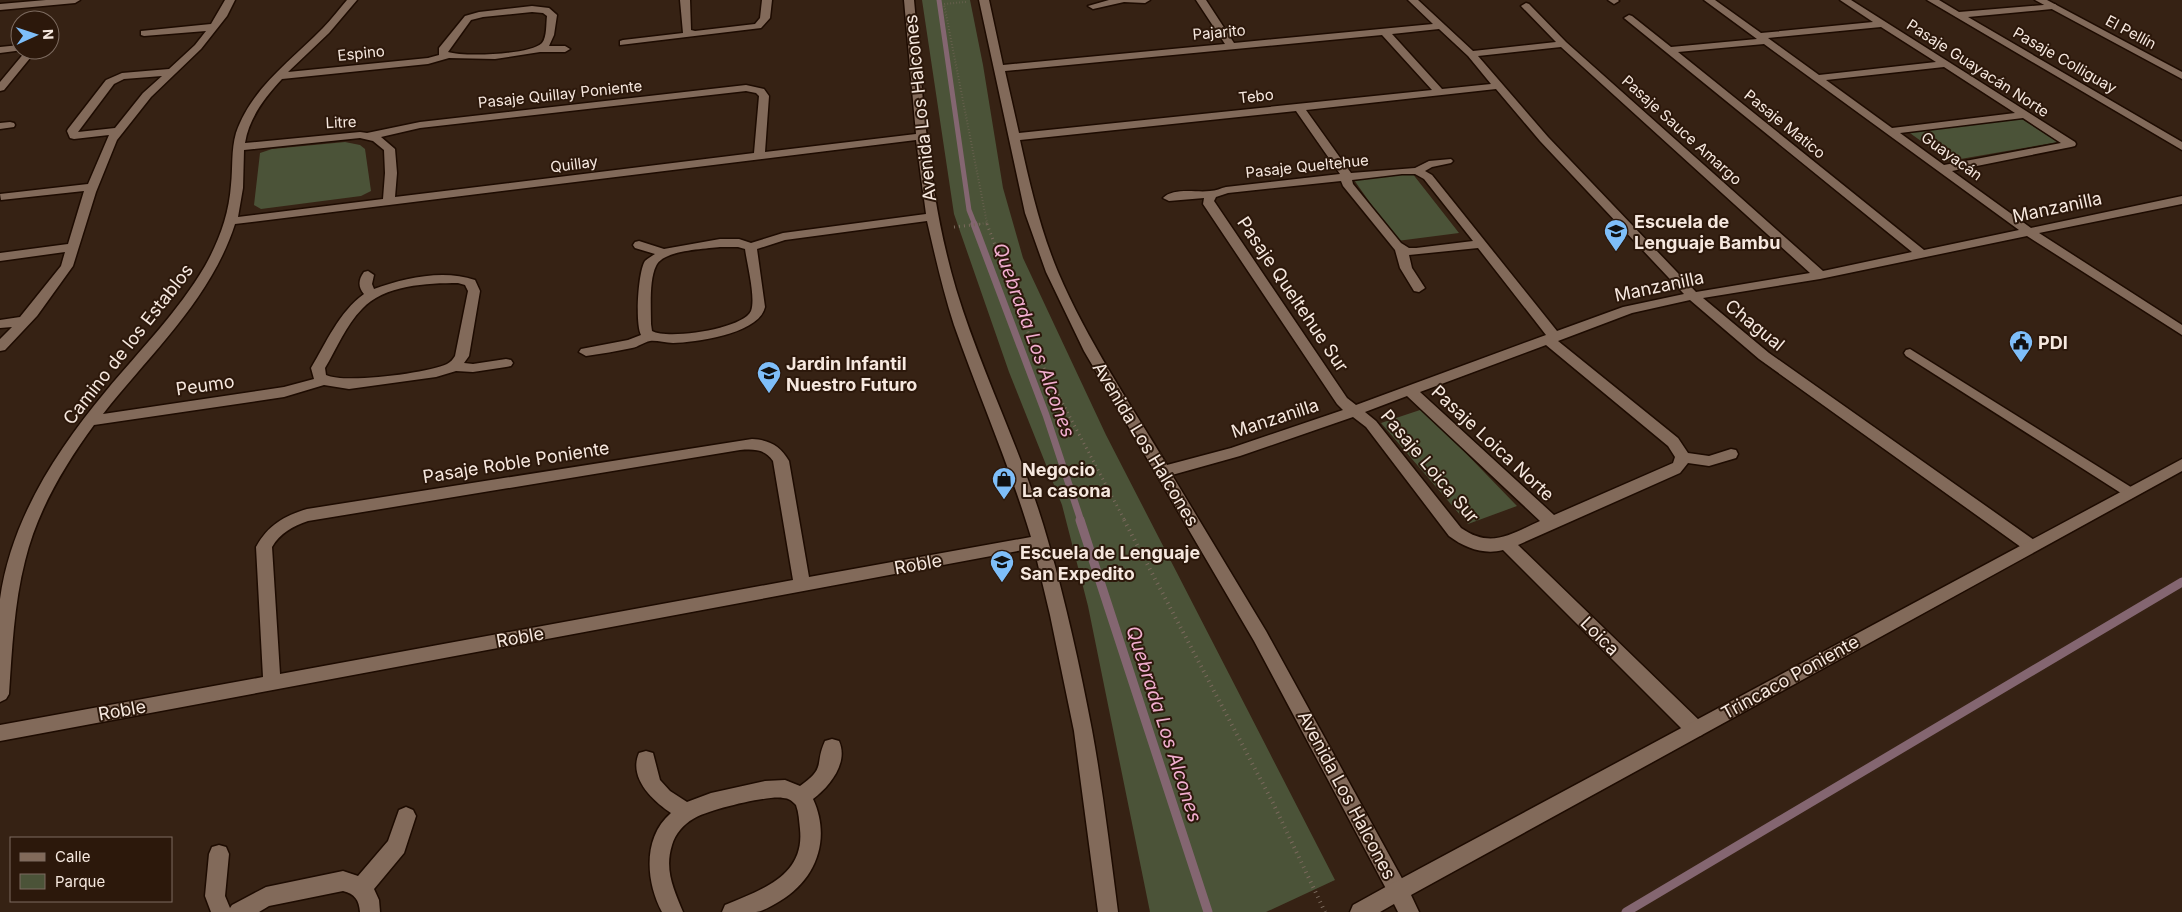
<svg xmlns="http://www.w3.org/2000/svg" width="2182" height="912" font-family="Inter,sans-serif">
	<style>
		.green { fill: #4b5338 }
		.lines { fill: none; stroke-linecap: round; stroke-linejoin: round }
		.stream-far2 { stroke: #846671; stroke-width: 5 }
		.stream-far1 { stroke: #846671; stroke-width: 7 }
		.stream { stroke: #846671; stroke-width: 9 }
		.service-casing { stroke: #1d0b01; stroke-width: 3 }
		.minor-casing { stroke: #1d0b01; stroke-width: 3 }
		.tertiary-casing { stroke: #1d0b01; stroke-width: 3 }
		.path-far2 { stroke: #7a695c; stroke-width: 2; stroke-dasharray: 0.5 2.5; stroke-linecap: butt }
		.path-far1 { stroke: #7a695c; stroke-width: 3; stroke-dasharray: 1 4; stroke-linecap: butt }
		.path { stroke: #7a695c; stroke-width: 4; stroke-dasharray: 1 4.5; stroke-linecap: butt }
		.service { fill: #826a5a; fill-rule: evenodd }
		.minor { fill: #826a5a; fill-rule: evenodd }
		.tertiary { fill: #826a5a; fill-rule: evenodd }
		.labels { text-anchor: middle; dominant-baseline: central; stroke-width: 4; stroke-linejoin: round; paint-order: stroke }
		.far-street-label { font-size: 15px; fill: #f6e8df; stroke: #2c180b }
		.street-label { font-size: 18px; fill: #f6e8df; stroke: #2c180b }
		.poi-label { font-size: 18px; font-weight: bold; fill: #f6e8df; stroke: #2c180b; text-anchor: start }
		.water-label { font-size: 19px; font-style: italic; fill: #f2aed0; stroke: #2c180b }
	</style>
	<rect width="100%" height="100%" fill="#362214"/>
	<!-- green -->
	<path class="green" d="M922,0H970L983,65L1003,188L1023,258L1106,435L1335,880L1266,912H1150L1088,606L1062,505L1009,372L954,214Z
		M2022,119L2058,142L1949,161L1907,131Z
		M345,142L360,145L365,149L371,191L361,196L261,209L254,205L260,153L272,149Z
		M1412,173L1459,233L1397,241L1354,180Z
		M1423,409L1517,506L1468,524L1381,423Z"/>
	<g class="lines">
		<!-- stream-far2 -->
		<path class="stream-far2" d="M939,0L969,210L975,225"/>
		<!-- stream-far1 -->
		<path class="stream-far1" d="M974,224L1046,415L1081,521"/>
		<!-- stream -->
		<path class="stream" d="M1080,520L1208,912
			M1626,912L2182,582"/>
		<!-- service casing -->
		<g class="service-casing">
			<path id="service" d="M1910,349L2134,489L2135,492L2134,495H2124L1906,356L1904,353L1906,350Z"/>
		</g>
		<!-- minor casing -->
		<g class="minor-casing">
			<path id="minor" d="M46,0H80L75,3L0,10V4Z
				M225,0H235L227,16L201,49L151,97L117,140L96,192L73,266L37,316L5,350L0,351V339L12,327L0,328V320L20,317L61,266L65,252L0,261V253L68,244L84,191L1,200L0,194L88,184L109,135L74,139L70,138L67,131L68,129L106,80L122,73L169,69L195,45L206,31L144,36L141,35V31L211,24ZM162,76L143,93L115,128L78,132L114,84L124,79Z
				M347,0H357L329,33L288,72L428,58L439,55V48L465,16L479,12L532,6L549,8L557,15L554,35L549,46H565L570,49L565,52H540L495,59L449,58L428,64L282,79C265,97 249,118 245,143L360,132L367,133L420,122L746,85L764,89L769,96L765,152L916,134L904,0H914C923,97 928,195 956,289C982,375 1024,455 1048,541C1066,603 1080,667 1092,730C1103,790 1110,851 1118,912H1098L1074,731L1050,615L1034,548L0,741V725L263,677L256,547C268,525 284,516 307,509L752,439C770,440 780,446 789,461L809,577L1031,537C1009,464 979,396 954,325C943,291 935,256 927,221L785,240L757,249L765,307C759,334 696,342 673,343C665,343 656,340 650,341C644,342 638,347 632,348C617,351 601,354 586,356L579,352L581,349L628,340L641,335C635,323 638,272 645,261C648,258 652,256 655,254L635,248L633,245L635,242L639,241L664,249L720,239H739L751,243L783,233L926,214L916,140L235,224C211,299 150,354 103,414L284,387L314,379L311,368C326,343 339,312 364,294C358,287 358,280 364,272L368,271L374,275L372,284L374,289C404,278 443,269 475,280L480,291L469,356L464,363L473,364L506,359L511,360L513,363L511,366L506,367L473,372L456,371L436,377L349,389L324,385L284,397L94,425C64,466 37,511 25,561C14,604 12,650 9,694L6,699L0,702C0,671 0,629 0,599C11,520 56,451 106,391C140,350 178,312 205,266C219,241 229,214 231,185C233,168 231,150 236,133C252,87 291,61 323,28C332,19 339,9 347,0ZM532,12L543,13L547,16C546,23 547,37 542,43C530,55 463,57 448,52L471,20L483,17ZM746,91L756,93L759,96L754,153L395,197L397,173L395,149L381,137L420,128ZM360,138L373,141L384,150L385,173L383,199L238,217L243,188L244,150ZM720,247H738L745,249C747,264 756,298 751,311C743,329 668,340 652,331L651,324C651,308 649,280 656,266C663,250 704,249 720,247ZM458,283L465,285L468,291L455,356C453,359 451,362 447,364C428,373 345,384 326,375L325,368C337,348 346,325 362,309C384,285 427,283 458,283ZM740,450C754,449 765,449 773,461L793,580L280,674L272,547C280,533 293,526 308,521Z
				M680,0H690L691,30L695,31L755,24L760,18L762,0H772L770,18L761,28L620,45V41L623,40L683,33Z
				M979,0H989L1003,65L1225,44L1196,0H1206L1234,43L1433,24L1408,0H1418L1473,51L1556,42L1521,6L1526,3L1529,4L1566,42L1823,271L1912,252L1624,18L1629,15L1632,16L1671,47L1757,39L1704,0H1715L1761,33L1873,22L1840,0H1851L2075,142L2076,144L2075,146L2071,147L1952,171L2031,228L2182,196V204L2039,233L2182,325V335L2027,236L1820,279L1703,298L1769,353L2037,542L2039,546L2037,550L2031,552L2025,550L1759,359L1690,300L1632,313L1558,341L1678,438L1688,453L1709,456L1731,449L1736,450L1738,454L1736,458L1709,466L1688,463L1680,473L1518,545L1702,723L1704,729L1702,735L1695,737L1688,735L1503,550C1484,555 1465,548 1449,536L1366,427L1353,417L1240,456L1172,475L1266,631L1405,884L1408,891L1405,898L1398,901L1391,898L1254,641L1084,351L1046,272L1025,213ZM1881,27L1936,62L1819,75L1768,38ZM1439,29L1468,56L1491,84L1442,89L1392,34ZM1382,35L1432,90L1019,133L1005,71ZM1764,44L2019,230L1924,250L1678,52ZM1561,47L1810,273L1696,292L1548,137L1478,56ZM1944,67L2015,113L1892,128L1826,80ZM1496,89L1540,141L1684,294L1623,307L1557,331L1432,175L1425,171L1432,167L1451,163L1453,161L1451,159L1429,161L1415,168L1351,173L1306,110ZM1296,111L1340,174L1226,187C1221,188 1216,191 1210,191C1197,193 1174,187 1163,198L1169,201L1204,198L1203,204L1337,404L1343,410L1231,448L1167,465C1129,402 1087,340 1058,272C1040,229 1030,185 1020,140ZM2023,118L2061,143L1944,165L1900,133ZM1402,174H1415L1424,179L1473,241L1416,248H1409L1401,243L1353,184L1352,180ZM1341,181L1343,186L1395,250L1400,268L1414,291L1419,292L1425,288L1412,268L1409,255L1478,248L1546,335L1356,405L1347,398L1214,201L1216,197L1228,193ZM1546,345L1668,446L1675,457L1673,463L1554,515L1420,392ZM1407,396L1540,521C1511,534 1491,549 1461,528L1376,421L1365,412Z
				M1109,0H1150L1145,3L1124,2L1093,9L1088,6Z
				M1608,0H1618L1619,1L1614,4Z
				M1927,0H1939L1959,12L2055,4L2057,6L2052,9L1968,17L2182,142V150Z
				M20,45V50H23L0,53V47Z
				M24,50H34L35,52L4,90L0,91V82L25,52Z
				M10,122L14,123L15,125L14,127L0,129V123Z
				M832,739L839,741C849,763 829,787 813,799C831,838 817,879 780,901C773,905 764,911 756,912C745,912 733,912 722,912L725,905C761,890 805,876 800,829C799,821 799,813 796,805C792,801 789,798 783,798C768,795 707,810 693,819C684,824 675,834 672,845C664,870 674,890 683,912H662C646,882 642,838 671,813C653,801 628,778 639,753L646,751L653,753L660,780L670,791L687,802L711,793L765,781L785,780L800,786C827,767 814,765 825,741Z
				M406,807L413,810L416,816L404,853L374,889L379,900L380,912H360C359,900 355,894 343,891L269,906L259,912H211L205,896L209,854L212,847L219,845L226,847L229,854L225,896L230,908L232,905L266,887L343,871L358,876L388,841L399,810Z"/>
		</g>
		<!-- tertiary casing -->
		<g class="tertiary-casing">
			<path id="tertiary" d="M2035,0H2047L2182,72V79Z
				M2182,459V471L1411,895L1419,912H1398L1394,904L1380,912H1350L1353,905L1391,884Z"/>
		</g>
		<!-- path-far2 -->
		<path class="path-far2" d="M966,2L944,4L987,223L971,225
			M987,223L988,225"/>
		<!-- path-far1 -->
		<path class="path-far1" d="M987,224L1036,353L1125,521
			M954,227L981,224"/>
		<!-- path -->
		<path class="path" d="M1124,520L1273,803L1325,912"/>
		<!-- service -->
		<use href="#service" class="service"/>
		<!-- minor -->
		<use href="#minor" class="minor"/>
		<!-- tertiary -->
		<use href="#tertiary" class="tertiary"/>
	</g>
	<!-- icons -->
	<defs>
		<g id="school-pin" transform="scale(1.25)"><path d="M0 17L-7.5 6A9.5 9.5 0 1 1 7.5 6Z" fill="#7ebef9" stroke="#2c180b"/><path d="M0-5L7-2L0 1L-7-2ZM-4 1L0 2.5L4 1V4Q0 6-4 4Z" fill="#111"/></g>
		<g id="civic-pin" transform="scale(1.25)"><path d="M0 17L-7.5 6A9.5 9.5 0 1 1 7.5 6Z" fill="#7ebef9" stroke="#2c180b"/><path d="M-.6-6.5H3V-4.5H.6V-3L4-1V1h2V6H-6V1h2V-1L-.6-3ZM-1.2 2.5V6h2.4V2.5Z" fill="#111"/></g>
		<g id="shop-pin" transform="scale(1.25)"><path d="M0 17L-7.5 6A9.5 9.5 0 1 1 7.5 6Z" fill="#7ebef9" stroke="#2c180b"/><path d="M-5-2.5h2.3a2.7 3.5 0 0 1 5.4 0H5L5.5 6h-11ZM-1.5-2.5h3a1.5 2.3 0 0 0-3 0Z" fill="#111"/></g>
	</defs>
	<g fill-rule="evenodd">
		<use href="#school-pin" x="1616" y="231"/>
		<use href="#civic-pin" x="2021" y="342"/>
		<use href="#school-pin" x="769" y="373"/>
		<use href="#shop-pin" x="1004" y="479"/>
		<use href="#school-pin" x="1002" y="562"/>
	</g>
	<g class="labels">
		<!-- far-street labels -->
		<g class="far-street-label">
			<text transform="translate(1219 32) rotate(-5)">Pajarito</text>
			<text transform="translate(2131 32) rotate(28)">El Pellín</text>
			<text transform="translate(361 53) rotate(-6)">Espino</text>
			<text transform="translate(2065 60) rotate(30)">Pasaje Colliguay</text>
			<text transform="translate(1978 68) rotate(33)">Pasaje Guayacán Norte</text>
			<text transform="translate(560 94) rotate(-6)">Pasaje Quillay Poniente</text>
			<text transform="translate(1256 96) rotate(-6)">Tebo</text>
			<text transform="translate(341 122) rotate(-3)">Litre</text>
			<text transform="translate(1785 124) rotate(39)">Pasaje Matico</text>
			<text transform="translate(1682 130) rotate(42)">Pasaje Sauce Amargo</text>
			<text transform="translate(1952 156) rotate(36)">Guayacán</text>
			<text transform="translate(574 164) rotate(-7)">Quillay</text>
			<text transform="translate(1307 166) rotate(-6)">Pasaje Queltehue</text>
		</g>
		<!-- street labels -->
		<g class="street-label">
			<text transform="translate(920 108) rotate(-96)">Avenida Los Halcones</text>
			<text transform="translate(2057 207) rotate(-12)">Manzanilla</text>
			<text transform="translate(1659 286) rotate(-12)">Manzanilla</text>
			<text transform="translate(1293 294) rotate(56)">Pasaje Queltehue Sur</text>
			<text transform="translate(1755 325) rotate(39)">Chagual</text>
			<text transform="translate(128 344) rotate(-52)">Camino de los Establos</text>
			<text transform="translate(205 385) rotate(-8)">Peumo</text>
			<text transform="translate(1275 418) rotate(-18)">Manzanilla</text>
			<text transform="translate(1493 443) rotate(43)">Pasaje Loica Norte</text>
			<text transform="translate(1146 444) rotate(59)">Avenida Los Halcones</text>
			<text transform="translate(516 462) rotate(-9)">Pasaje Roble Poniente</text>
			<text transform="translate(1430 466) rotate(50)">Pasaje Loica Sur</text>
			<text transform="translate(918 564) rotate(-10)">Roble</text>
			<text transform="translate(1600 636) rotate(45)">Loica</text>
			<text transform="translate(520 637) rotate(-10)">Roble</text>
			<text transform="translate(1790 677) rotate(-29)">Trincaco Poniente</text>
			<text transform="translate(122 710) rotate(-10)">Roble</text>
			<text transform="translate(1347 795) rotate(62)">Avenida Los Halcones</text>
		</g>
		<!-- poi labels -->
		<g class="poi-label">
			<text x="1634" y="221">Escuela de<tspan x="1634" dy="21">Lenguaje Bambu</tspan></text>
			<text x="2038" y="342">PDI</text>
			<text x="786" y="363">Jardin Infantil<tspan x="786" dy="21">Nuestro Futuro</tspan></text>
			<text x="1022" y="469">Negocio<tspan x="1022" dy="21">La casona</tspan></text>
			<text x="1020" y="552">Escuela de Lenguaje<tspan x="1020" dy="21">San Expedito</tspan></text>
		</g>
		<!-- water labels -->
		<g class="water-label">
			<text transform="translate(1034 340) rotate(70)">Quebrada Los Alcones</text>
			<text transform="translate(1164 724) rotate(72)">Quebrada Los Alcones</text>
		</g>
	</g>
	<!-- legend -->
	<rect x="10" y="837" width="162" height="65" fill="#2c180b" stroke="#7d6b60"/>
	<rect x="20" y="853" width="25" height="8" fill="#826a5a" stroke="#7d6b60"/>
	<text x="55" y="862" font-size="15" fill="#f6e8df">Calle</text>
	<rect x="20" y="874" width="25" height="15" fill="#4b5338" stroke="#7d6b60"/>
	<text x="55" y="887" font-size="15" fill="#f6e8df">Parque</text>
	<!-- north arrow -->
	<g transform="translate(35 35) rotate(87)"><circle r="24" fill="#2c180b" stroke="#7d6b60"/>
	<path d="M0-4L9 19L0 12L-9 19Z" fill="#7ebef9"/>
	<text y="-8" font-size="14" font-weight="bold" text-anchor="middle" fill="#f6e8df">N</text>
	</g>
</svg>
